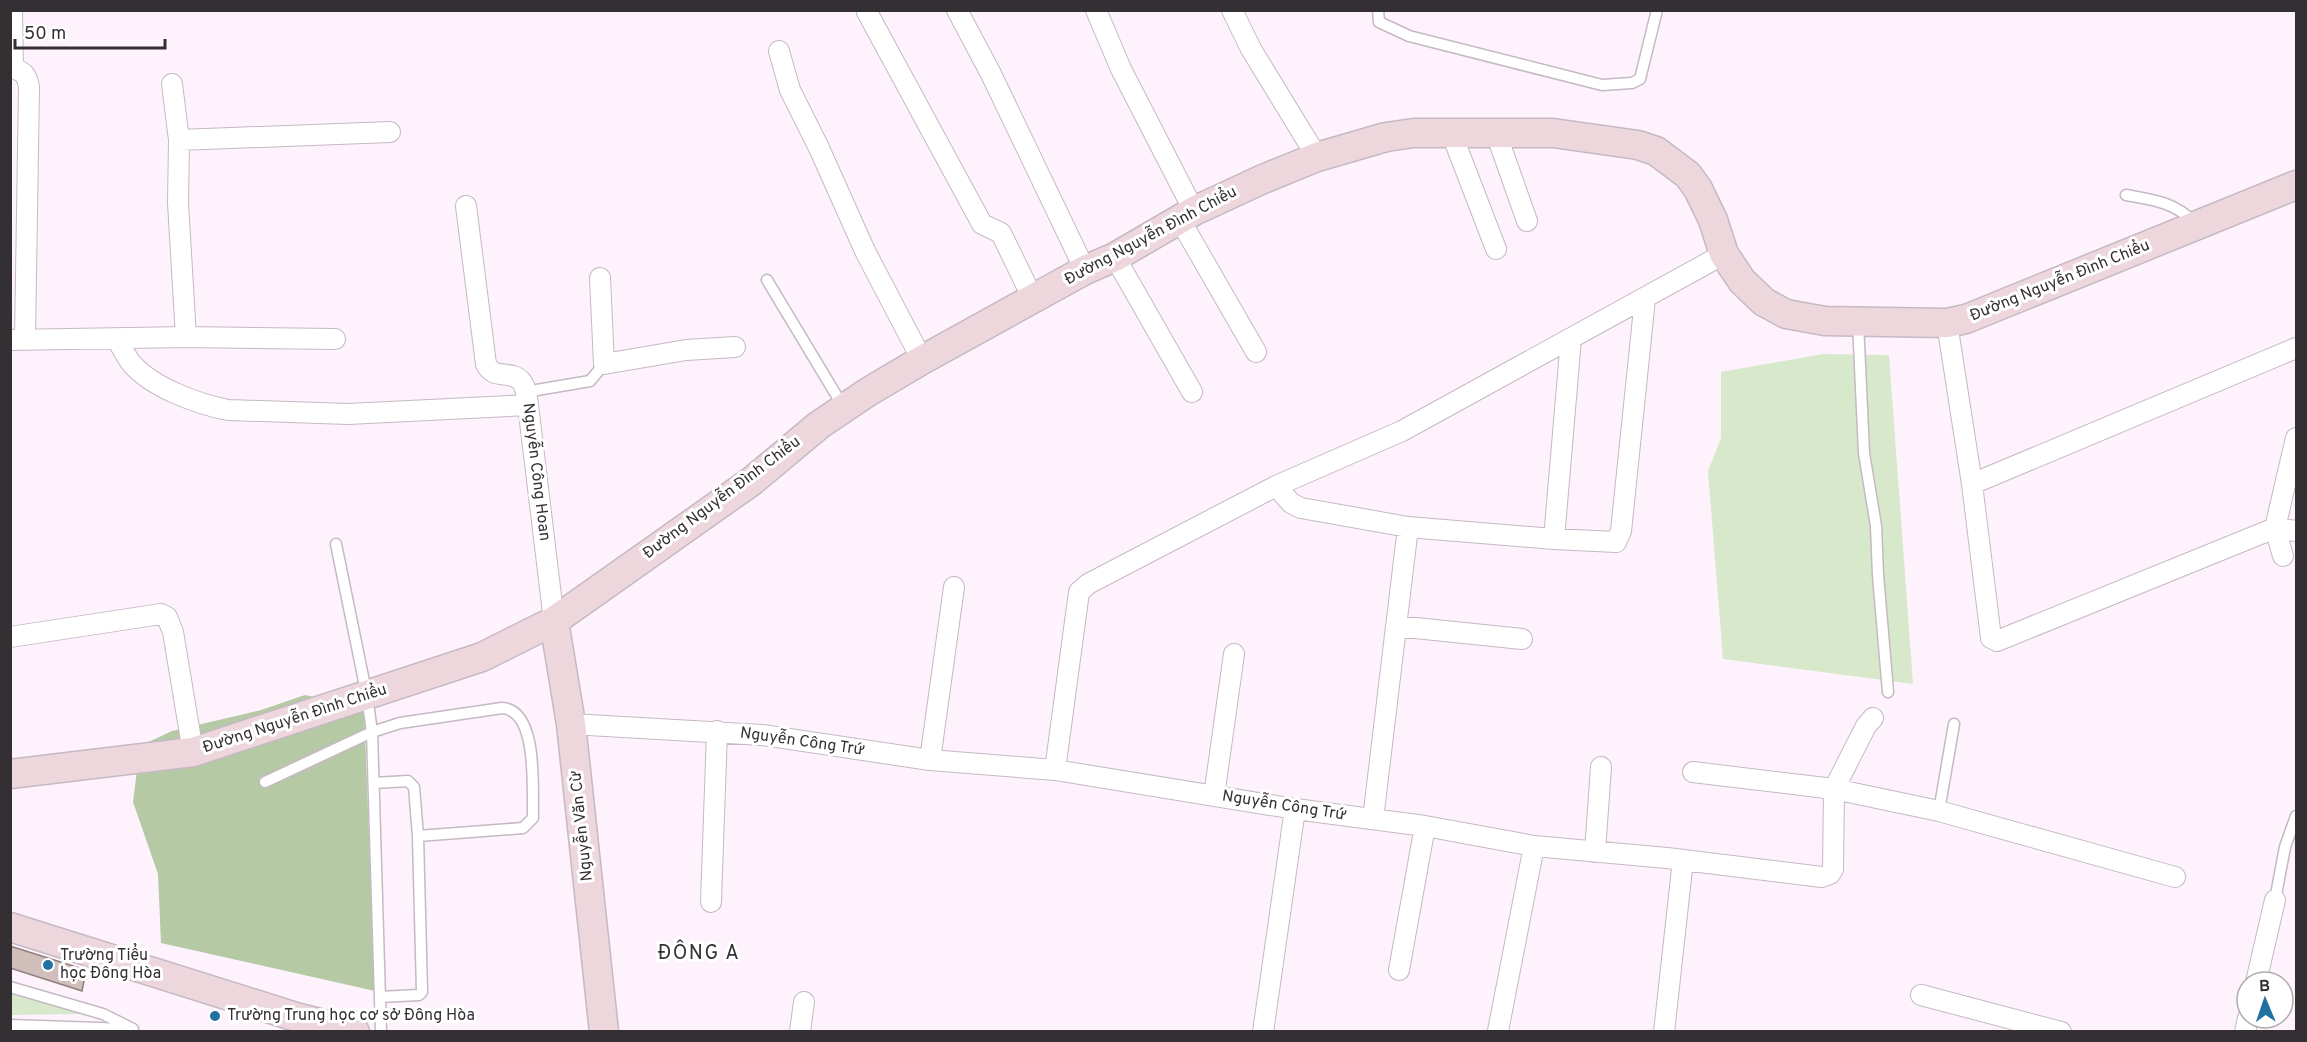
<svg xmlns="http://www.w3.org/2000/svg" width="2307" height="1042" font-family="Overpass,sans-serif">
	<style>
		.green { fill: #d8e8cb }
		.forest { fill: #b4c9a4 }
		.building { fill: #d0bebb; stroke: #8e7e7c; stroke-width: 1.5 }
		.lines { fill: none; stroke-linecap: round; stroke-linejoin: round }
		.lane-casing { stroke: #c5b9c4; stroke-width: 13 }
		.street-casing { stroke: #c5b9c4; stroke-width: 22 }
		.secondary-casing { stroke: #c5b9c4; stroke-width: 31 }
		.lane { stroke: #fff; stroke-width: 10 }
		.street { stroke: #fff; stroke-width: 20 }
		.secondary { stroke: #edd7dc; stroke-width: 28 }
		.poi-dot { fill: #2171a2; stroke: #fff; stroke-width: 2 }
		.labels { text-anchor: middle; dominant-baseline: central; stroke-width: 6; stroke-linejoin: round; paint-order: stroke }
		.street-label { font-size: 16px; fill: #342f33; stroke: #fff }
		.poi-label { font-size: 16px; fill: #342f33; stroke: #fff; text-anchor: start }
		.quarter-label { font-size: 20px; letter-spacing: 1.5px; fill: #342f33; stroke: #fff }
	</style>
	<rect width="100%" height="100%" fill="#fef2fd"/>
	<!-- green -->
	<path class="green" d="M1823,354L1889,355L1913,684L1723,659L1708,471L1721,438V372Z
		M11,987L79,1009V1014L11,1015Z"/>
	<!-- forest -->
	<path class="forest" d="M305,695L364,708L375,991L161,943L158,874L133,802L140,746L172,731L261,710Z"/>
	<!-- building -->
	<path class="building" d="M10,946L86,970L82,991L10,968Z"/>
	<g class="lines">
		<!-- lane casing -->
		<g class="lane-casing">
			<path id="lane" d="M1378,10L1379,22L1409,36L1602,85L1632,83L1640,79L1657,10
				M2126,195C2154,200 2174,202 2195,223
				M767,280L844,408
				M1858,322L1864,453L1876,526L1878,575L1888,692
				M525,392L590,381L604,364
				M336,544L367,696L372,732L381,1032
				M265,782L372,732L400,723L502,708C539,710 532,791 533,818L523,828L418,836
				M374,783L408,781L414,787L418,836L422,992L419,995L380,997
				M1939,811L1954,724
				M2275,900L2285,847L2296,816
				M10,987L103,1014L133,1029
				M10,1025L127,1029"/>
		</g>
		<!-- street casing -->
		<g class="street-casing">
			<path id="street" d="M957,10L991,74L1085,270
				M1096,10L1121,69L1194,211
				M1232,10L1251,49L1317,157
				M867,12L982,224L1001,233L1033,299
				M779,51L790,90L819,148L865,251L922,360
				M10,68H13L12,10
				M13,68C24,72 27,75 29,87L25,339
				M172,84L179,140
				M1451,132L1496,249
				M1496,133L1527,221
				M466,206L486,364C494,381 510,369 521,381C526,386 527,398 528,405L554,621
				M1180,220L1256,352
				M1115,257L1192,392
				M600,278L604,364L686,350L735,347
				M1947,323L1972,484L1991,638L1997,641L2275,528L2296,531
				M186,337L178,203L179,140L390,132
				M10,340L186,337L335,339
				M117,340C122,347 126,357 132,364C153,388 198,404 228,410L348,414L528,405
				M1972,484L2296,348
				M1276,486L1291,503L1301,508L1408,527L1554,539L1616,542L1621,531L1645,299
				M1554,539L1571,339
				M2283,556L2275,528L2296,438
				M1396,626L1522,639
				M10,637L161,614L167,617L173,632L193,752
				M571,724L762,735L930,760L1055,770L1295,809L1425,826L1534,846L1667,858L1822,877L1830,874L1833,869L1834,789L1866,726L1873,718
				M930,760L954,587
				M1055,770L1079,592L1088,584L1276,486L1402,431L1724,254
				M1693,772L1834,789L1939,811L2175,877
				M1214,796L1234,654
				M1373,819L1408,527
				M1595,852L1601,767
				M711,902L717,731
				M1399,970L1425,826
				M2256,982L2275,900
				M1921,995L2061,1032
				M1498,1031L1534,846
				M800,1032L804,1002
				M1263,1032L1295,809
				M1664,1032L1683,860
				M2245,1032L2248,1018"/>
		</g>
		<!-- secondary casing -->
		<g class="secondary-casing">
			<path id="secondary" d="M554,621L571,724L604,1032
				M10,774L193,752L482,657L554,621L752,481L819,425L868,392L922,360L1085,270L1115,257L1194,211L1263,179L1317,157L1386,137L1414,133H1553L1638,145L1656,151L1688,175L1698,189L1713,220L1724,254L1742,281L1764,302L1786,314L1825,321L1947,323L1966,319L2296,185
				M10,927L296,1017L355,1032"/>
		</g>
		<!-- lane -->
		<use href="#lane" class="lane"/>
		<!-- street -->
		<use href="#street" class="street"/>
		<!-- secondary -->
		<use href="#secondary" class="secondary"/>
	</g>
	<!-- markers -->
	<g class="poi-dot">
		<circle cx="48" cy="965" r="6"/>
		<circle cx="215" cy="1016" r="6"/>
	</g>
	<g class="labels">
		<!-- street labels -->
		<g class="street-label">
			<text transform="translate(1151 236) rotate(-28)">Đường Nguyễn Đình Chiểu</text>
			<text transform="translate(2060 281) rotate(-22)">Đường Nguyễn Đình Chiểu</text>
			<text transform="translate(536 472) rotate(83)">Nguyễn Công Hoan</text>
			<text transform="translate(722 498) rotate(-37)">Đường Nguyễn Đình Chiểu</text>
			<text transform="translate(295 719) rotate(-18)">Đường Nguyễn Đình Chiểu</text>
			<text transform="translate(802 742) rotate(8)">Nguyễn Công Trứ</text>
			<text transform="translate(1284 806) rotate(9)">Nguyễn Công Trứ</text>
			<text transform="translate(582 826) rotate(-96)">Nguyễn Văn Cừ</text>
		</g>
		<!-- poi labels -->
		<g class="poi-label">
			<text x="60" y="956">Trường Tiểu<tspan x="60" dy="18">học Đông Hòa</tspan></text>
			<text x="227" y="1016">Trường Trung học cơ sở Đông Hòa</text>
		</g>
		<!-- quarter labels -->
		<g class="quarter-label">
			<text x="699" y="954">ĐÔNG A</text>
		</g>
	</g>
	<!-- border -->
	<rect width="2307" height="1042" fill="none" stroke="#342f33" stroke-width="24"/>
	<!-- north arrow -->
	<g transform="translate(2265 1000) rotate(358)"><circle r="28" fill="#ffffff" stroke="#aeacad" stroke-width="1.5"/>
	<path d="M0-4.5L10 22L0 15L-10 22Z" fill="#2171a2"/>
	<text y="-9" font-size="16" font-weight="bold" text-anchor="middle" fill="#342f33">B</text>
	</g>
	<!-- scale -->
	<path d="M15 39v9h150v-9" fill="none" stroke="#342f33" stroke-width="3"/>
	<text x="24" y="39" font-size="18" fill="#342f33" stroke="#ffffff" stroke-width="4.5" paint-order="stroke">50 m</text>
</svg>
